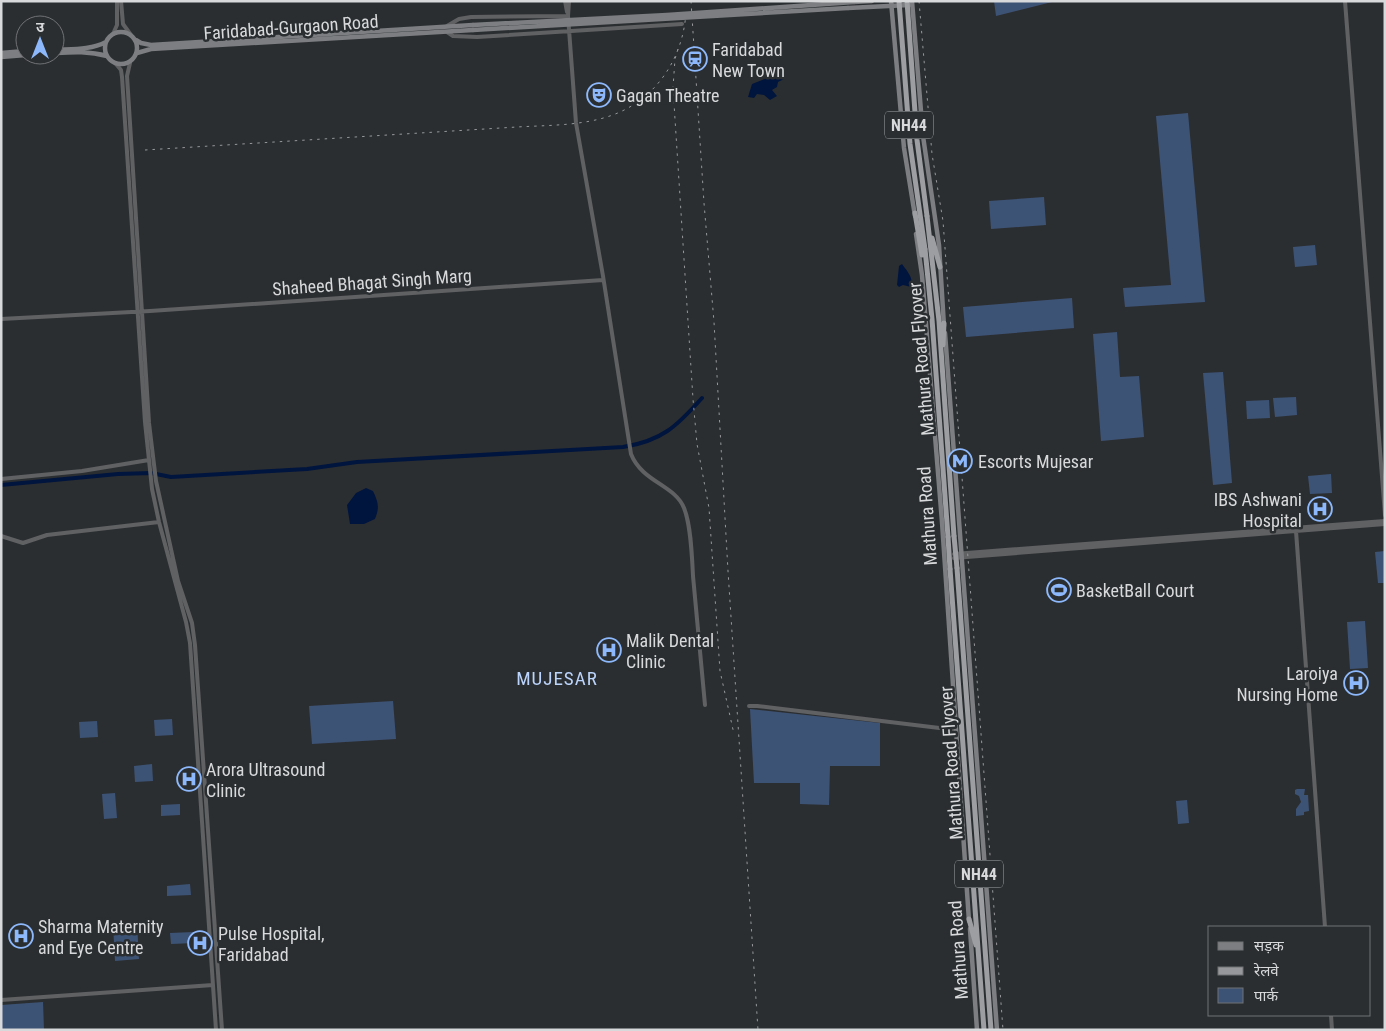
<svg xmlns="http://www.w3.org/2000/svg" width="1386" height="1031" font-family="'Roboto Condensed','Noto Sans Devanagari',sans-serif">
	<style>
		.green { fill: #3d5375 }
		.water { fill: #00153d }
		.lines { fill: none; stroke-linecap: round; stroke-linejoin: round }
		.canal { stroke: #00153d; stroke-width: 4 }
		.tertiary { stroke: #606163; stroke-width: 4 }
		.secondary { stroke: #7c7e81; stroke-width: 4.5 }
		.trunk { stroke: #9c9ea2; stroke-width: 5 }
		.rail { stroke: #96989b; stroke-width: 1; stroke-dasharray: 2.5 5; stroke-linecap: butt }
		.secondary-bridge { stroke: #7c7e81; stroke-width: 4.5 }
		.trunk-bridge { stroke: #9c9ea2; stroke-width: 5 }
		.labels { text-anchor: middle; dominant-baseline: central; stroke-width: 5; stroke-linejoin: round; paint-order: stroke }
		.shield { fill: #2b2e31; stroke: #a3a6a8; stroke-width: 1 }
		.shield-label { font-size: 16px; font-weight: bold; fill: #d7d9db }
		.street-label { font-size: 18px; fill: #d7d9db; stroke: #2b2e31 }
		.poi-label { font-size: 18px; fill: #d7d9db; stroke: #2b2e31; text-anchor: start }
		.neighbourhood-label { font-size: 19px; letter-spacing: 1px; fill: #bbd4fb; stroke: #2b2e31 }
	</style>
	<rect width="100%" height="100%" fill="#2b2e31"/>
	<!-- green -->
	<path class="green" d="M994,1H1056L996,16Z
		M1188,113L1205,302L1125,307L1123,288L1171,285L1156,116Z
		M1044,197L1046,225L991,229L989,201Z
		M1315,245L1317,265L1295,267L1293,247Z
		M1072,298L1074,328L966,337L963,307Z
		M1117,332L1120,377L1139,376L1144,437L1101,441L1093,334Z
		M1223,372L1232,483L1213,485L1203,373Z
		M1296,397L1297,415L1275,417L1273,398Z
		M1269,400L1270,418L1247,419L1246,401Z
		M1331,474L1332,493L1310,494L1308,476Z
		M1385,551V583H1378L1375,552Z
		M1053,582H1064L1065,598L1053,599Z
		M1365,621L1368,668L1350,669L1347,622Z
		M393,701L396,739L312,744L309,706Z
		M750,709L880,723V766H830L829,805L800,804V783H754Z
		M172,719L173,735L155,736L154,720Z
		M97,721L98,737L80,738L79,722Z
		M152,764L153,781L135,782L134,766Z
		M1297,789H1305L1304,795H1308L1309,811L1304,812V815L1296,816V809L1301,802L1299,796L1295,794V790Z
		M115,793L117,818L104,819L102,794Z
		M1187,800L1189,823L1178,824L1176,801Z
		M180,804V815L161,816V805Z
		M190,884L191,895L167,896V886Z
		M137,923L139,959L115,961L113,925Z
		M194,932V943L171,944L170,933Z
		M43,1002L44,1030H1V1005Z"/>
	<!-- water -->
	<path class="water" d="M772,76H782L784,79L778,82L777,87L772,90L777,96L770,100L764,95L757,94L754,98L748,97L752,84Z
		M902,264C907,271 914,278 911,287L903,285L899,287L897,285L899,266Z
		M366,488L373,491C378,502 380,507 375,519L364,524H350L347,505L356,493Z"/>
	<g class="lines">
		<!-- canal -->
		<path class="canal" d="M1,485L118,474L151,473L171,477L307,469L357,462L623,447C662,441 677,426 702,398"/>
		<!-- tertiary -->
		<path class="tertiary" d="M121,1L123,24L131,35
			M565,1L567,12
			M569,1L568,16L576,123L603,276L631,454C642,482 675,485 684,508C691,525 692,557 693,576C697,619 701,662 705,705
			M1345,1L1385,515
			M447,26L459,19L471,17L568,16
			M447,32L453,36L477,37L682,24
			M113,34L117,25V1
			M130,63L127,76L149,423L156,481L178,581L192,623L195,645L222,1030
			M116,64L121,70L122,77L145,422L149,460L152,489L159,522L186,622L190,643L216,1030
			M1,319L150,311L603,280
			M1,479L82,471L149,460
			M1296,531L1325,927
			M1,536L23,543L47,535L159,522
			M954,554L1385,521
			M954,558L1385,524
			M749,706H757L956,730
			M1,1000L213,985
			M1331,1015L1332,1030"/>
		<!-- secondary -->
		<path class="secondary" d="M891,1L904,148L915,216
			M912,1L923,136L939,245L944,326
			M854,2L872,1
			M848,8L909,5
			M105 48a16 16 0 1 1 32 0a16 16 0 1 1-32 0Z
			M136,40L141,43L151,45L473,25
			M55,50C72,49 91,50 106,42
			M1,53L25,51
			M55,53C73,52 89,51 107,56
			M137,53L151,49L473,30
			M1,57L26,55
			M916,234L922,275L942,522L969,921
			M945,333L997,1030
			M970,929L977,1030"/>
		<!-- trunk -->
		<path class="trunk" d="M915,213L922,255
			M927,216L939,321L954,536
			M932,238L940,267
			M925,249L932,319L948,537
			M943,345L944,323
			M957,568L991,1030
			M950,569L984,1030
			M969,919L976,945"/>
		<!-- rail -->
		<path class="rail" d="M691,1L704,203L714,322L728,571L758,1030
			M919,1L932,154L943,221L1003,1030
			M678,49L675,59L673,88L693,399L697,444L709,508L720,671L734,734
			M145,150L517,127C551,125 589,126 620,112C660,94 684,54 686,11"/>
		<!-- secondary-bridge -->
		<path class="secondary-bridge" d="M473,25L667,15L854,2
			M473,30L848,8"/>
		<!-- trunk-bridge -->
		<path class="trunk-bridge" d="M899,1L910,144L925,249
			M907,1L917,140L927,216
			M954,536L957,568
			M948,537L950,569"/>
	</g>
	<!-- icons -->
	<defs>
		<g id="station-ring" transform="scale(1.25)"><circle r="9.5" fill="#2b2e31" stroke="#8db9fc" stroke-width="1.5"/><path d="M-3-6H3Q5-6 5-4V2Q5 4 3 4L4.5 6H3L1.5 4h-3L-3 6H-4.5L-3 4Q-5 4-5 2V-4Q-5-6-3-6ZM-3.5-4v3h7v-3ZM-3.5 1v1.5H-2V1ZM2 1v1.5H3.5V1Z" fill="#8db9fc"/></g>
		<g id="theatre-ring" transform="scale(1.25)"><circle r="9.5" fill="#2b2e31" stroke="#8db9fc" stroke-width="1.5"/><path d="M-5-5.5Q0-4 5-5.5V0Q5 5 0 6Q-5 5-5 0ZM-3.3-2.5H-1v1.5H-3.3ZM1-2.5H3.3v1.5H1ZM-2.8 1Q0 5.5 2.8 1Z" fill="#8db9fc"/></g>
		<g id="metro-ring" transform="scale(1.25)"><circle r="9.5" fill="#2b2e31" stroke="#8db9fc" stroke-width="1.5"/><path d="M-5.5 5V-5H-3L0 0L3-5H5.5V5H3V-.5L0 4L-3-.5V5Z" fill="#8db9fc"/></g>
		<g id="hospital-ring" transform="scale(1.25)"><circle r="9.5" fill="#2b2e31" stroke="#8db9fc" stroke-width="1.5"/><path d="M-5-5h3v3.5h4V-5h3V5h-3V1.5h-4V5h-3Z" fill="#8db9fc"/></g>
		<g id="stadium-ring" transform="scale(1.25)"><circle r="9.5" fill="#2b2e31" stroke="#8db9fc" stroke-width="1.5"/><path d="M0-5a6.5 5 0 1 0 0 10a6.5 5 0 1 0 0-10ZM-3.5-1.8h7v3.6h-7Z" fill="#8db9fc"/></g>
	</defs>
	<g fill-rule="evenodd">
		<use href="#station-ring" x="695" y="59"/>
		<use href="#theatre-ring" x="599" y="95"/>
		<use href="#metro-ring" x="960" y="461"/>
		<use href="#hospital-ring" x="1320" y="509"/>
		<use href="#stadium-ring" x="1059" y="590"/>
		<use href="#hospital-ring" x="609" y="650"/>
		<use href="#hospital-ring" x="1356" y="683"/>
		<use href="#hospital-ring" x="189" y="779"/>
		<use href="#hospital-ring" x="21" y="936"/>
		<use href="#hospital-ring" x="200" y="943"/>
	</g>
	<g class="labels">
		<!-- shield labels -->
		<g class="shield">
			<rect x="885" y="111.5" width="48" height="27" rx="4"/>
			<rect x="955" y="860.5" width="48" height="27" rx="4"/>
		</g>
		<g class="shield-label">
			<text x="909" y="125">NH44</text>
			<text x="979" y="874">NH44</text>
		</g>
		<!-- street labels -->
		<g class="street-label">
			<text transform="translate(291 27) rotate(-4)">Faridabad-Gurgaon Road</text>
			<text transform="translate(372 282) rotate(-4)">Shaheed Bhagat Singh Marg</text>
			<text transform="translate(921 359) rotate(-95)">Mathura Road Flyover</text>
			<text transform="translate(927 516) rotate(-94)">Mathura Road</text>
			<text transform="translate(951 763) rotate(-94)">Mathura Road Flyover</text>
			<text transform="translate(958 950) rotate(-94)">Mathura Road</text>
		</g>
		<!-- poi labels -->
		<g class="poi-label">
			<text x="712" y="49">Faridabad<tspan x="712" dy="21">New Town</tspan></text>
			<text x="616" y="95">Gagan Theatre</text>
			<text x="978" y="461">Escorts Mujesar</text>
			<text x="1302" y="499" text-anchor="end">IBS Ashwani<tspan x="1302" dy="21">Hospital</tspan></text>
			<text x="1076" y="590">BasketBall Court</text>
			<text x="626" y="640">Malik Dental<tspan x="626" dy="21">Clinic</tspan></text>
			<text x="1338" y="673" text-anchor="end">Laroiya<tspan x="1338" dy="21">Nursing Home</tspan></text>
			<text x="206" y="769">Arora Ultrasound<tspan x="206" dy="21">Clinic</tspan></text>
			<text x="38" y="926">Sharma Maternity<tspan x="38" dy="21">and Eye Centre</tspan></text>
			<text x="218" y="933">Pulse Hospital,<tspan x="218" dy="21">Faridabad</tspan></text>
		</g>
		<!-- neighbourhood labels -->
		<g class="neighbourhood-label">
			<text x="557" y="678">MUJESAR</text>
		</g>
	</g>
	<!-- border -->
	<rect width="1386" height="1031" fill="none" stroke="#d7d9db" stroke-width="5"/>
	<!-- legend -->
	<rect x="1208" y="926" width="162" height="90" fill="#2b2e31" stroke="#707275"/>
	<rect x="1218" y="942" width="25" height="8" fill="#7c7e81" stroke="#707275"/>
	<text x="1254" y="951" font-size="15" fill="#d7d9db">सड़क</text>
	<rect x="1218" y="967" width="25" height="8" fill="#96989b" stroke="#707275"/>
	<text x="1254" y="976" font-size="15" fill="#d7d9db">रेलवे</text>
	<rect x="1218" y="988" width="25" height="15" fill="#3d5375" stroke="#707275"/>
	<text x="1254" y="1001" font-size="15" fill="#d7d9db">पार्क</text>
	<!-- north arrow -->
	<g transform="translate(40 40)"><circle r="24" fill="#2b2e31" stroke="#707275"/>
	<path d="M0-4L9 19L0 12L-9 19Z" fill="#8db9fc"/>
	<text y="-8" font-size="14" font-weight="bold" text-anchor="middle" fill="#d7d9db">उ</text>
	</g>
</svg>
